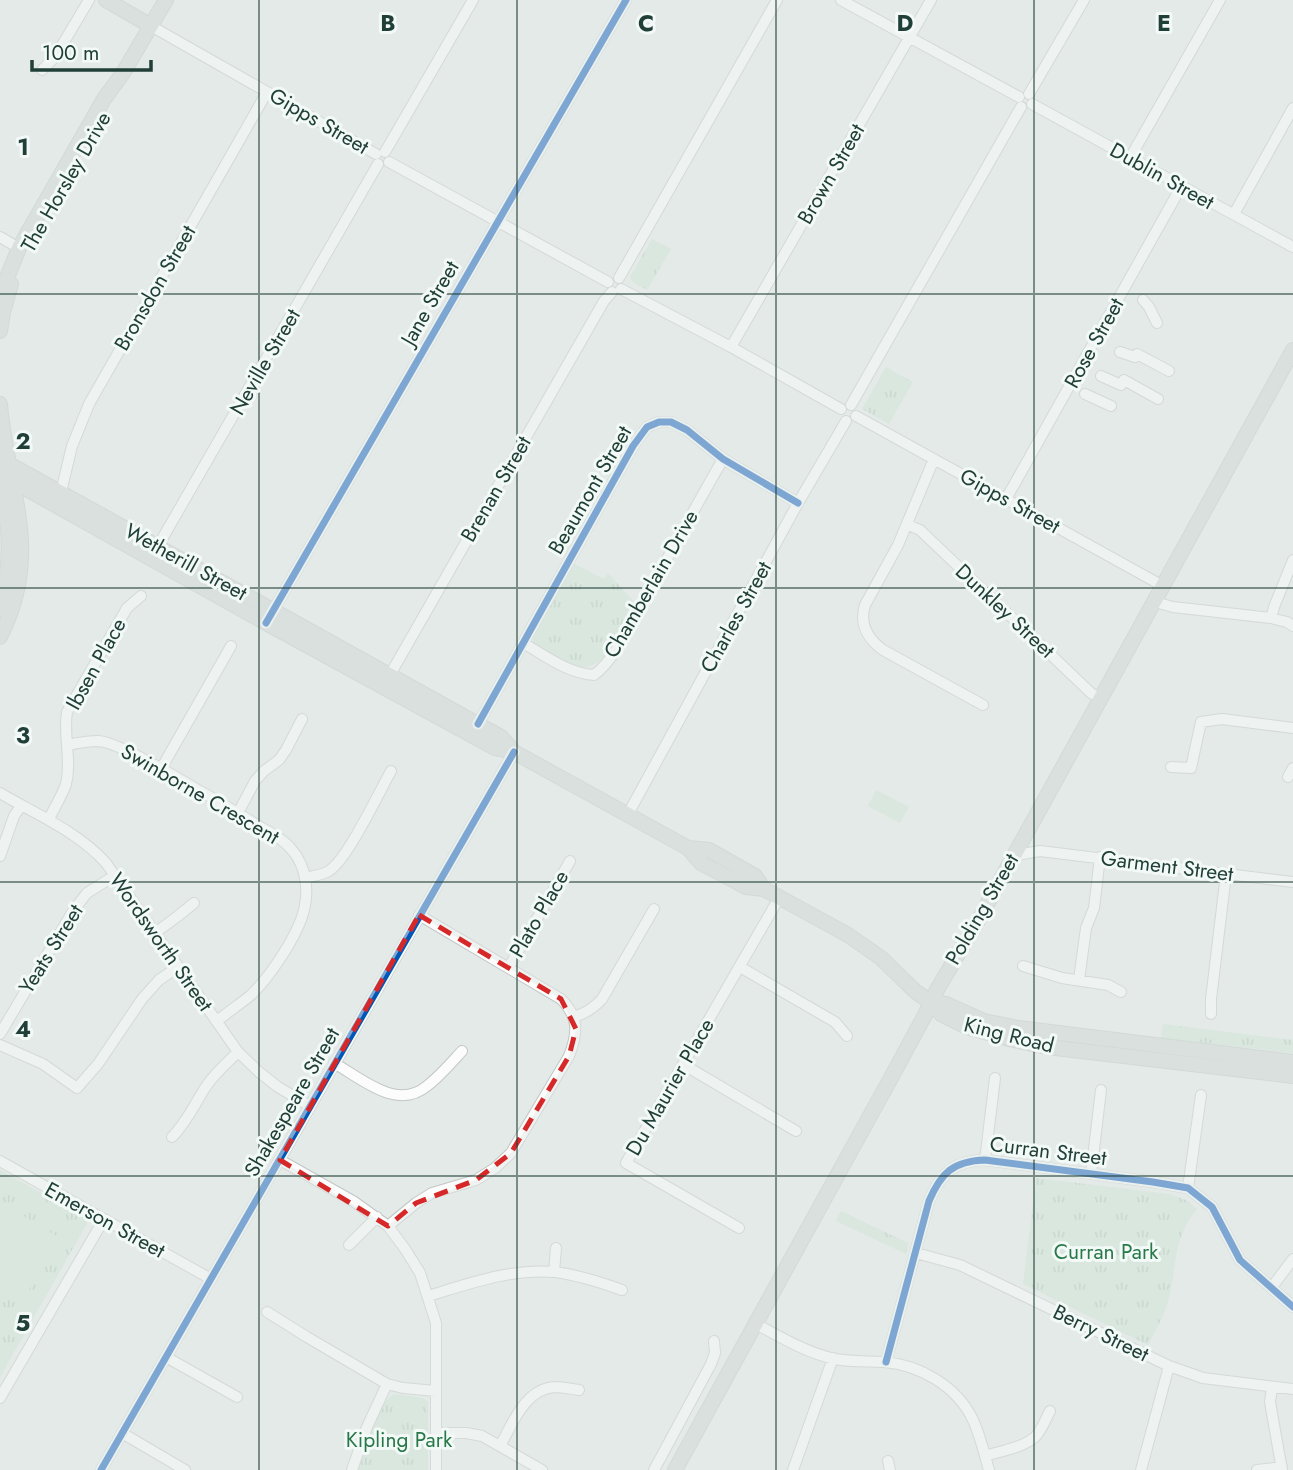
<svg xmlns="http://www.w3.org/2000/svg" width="1293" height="1470" font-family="Jost,sans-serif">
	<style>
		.grass { fill: url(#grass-tufts) }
		.pitch { fill: #cce4d4 }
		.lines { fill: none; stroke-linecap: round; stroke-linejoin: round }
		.minor-casing { stroke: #c1c7c4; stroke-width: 12 }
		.major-casing { stroke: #bcc6c3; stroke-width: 16 }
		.minor { stroke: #fbfcfb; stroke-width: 10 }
		.major { stroke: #cdd6d3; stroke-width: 14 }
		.cycleway-casing { stroke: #f2f9f6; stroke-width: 11 }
		.cycleway { stroke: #0057b8; stroke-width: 7 }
		.marked { fill: none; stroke: #d62828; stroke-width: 5; stroke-dasharray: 14 9; stroke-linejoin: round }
		.grid { fill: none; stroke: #203f37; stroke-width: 2; stroke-opacity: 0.55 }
		.labels { text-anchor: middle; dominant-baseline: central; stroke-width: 6; stroke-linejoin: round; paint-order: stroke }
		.street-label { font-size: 21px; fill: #203f37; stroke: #f2f9f6 }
		.park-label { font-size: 21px; fill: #287849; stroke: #f2f9f6 }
		.grid-label { font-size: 23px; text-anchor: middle; font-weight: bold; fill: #203f37; stroke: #f2f9f6; stroke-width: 6; stroke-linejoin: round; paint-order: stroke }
	</style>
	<defs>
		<pattern id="grass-tufts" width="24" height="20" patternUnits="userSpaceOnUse" patternTransform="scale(1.75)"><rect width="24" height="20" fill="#cce4d4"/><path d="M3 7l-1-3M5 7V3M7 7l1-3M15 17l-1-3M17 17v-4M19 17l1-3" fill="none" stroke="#afc5b7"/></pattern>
	</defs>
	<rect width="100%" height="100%" fill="#e4eae7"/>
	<!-- grass -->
	<path class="grass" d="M652,239L671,249L647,290L633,282L630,277Z
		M886,367L913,382L889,424L862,409Z
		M573,563L604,579L608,573L636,604C623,628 606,678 571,665C558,661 545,651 533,644V634Z
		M1163,1024L1293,1040V1053L1161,1038Z
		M0,1170L89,1220L0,1377Z
		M1036,1178L1169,1194L1186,1200L1197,1209C1173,1237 1177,1265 1169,1298C1165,1314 1156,1330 1148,1345L1023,1284Z
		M841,1211L908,1243L906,1254L836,1221Z
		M394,1394L423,1398L428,1402V1470H358C362,1452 378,1403 394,1394Z"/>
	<!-- pitch -->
	<path class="pitch" d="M876,790L909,807L900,823L868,806Z
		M0,1202L60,1238L22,1301L0,1288Z"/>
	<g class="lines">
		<!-- minor casing -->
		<g class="minor-casing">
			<path id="minor" d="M841,0L1019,97
				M151,26L376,154
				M42,70L55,57L89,0
				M1029,94L1084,0
				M1032,104L1293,247
				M385,152L473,0
				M1130,158L1220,0
				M389,162L608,282
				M1234,214L1293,108
				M0,237L19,248
				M619,278L777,0
				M621,289L731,347L841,409
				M1143,300L1149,307L1157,323
				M731,347L931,0
				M1120,352L1135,357
				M1137,354L1169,371
				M1101,376L1121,385
				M1124,380L1158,399
				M1085,394L1111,406
				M851,405L1021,107
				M856,416L1163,586
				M934,459L898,545L865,605C859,624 868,639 883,650L983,705
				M61,492L72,446L89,404L267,92
				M1006,499L1181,187
				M908,525L920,530L1091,693L1101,699
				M154,553L378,164
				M1155,602L1173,607L1271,618L1287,622L1293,626
				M270,616L626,0
				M1271,618L1274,607L1293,560
				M523,643C546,656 567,673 594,675C616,659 633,619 647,595C672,550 697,504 723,459
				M387,680L604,301L612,292
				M478,724L633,446L647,427L659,422H671L687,430L723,459L798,503
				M67,745C77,743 88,741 98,741C119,742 178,778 198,790C220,802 241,815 262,828C273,834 284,840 292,850C306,866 309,890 304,910C298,935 270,977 251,995C240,1004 228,1012 217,1021
				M1171,767L1191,768L1201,722L1222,719L1293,728
				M161,769L231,646
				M1288,777L1293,768
				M0,793C37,815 77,831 106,863L238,1052L259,1072L278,1087L310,1106
				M238,813L255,781L264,771L279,760L286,750L302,719
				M628,814L798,503L846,421
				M49,819C54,808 62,796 66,784C72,761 63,735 67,712L127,608L141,596
				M0,856L14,816L21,806
				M1012,858L1022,854L1040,851L1293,882
				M306,878C312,876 321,875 327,872C346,863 379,792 391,771
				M155,933L178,916L194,903
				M1023,966L1062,978L1108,985L1121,992
				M509,967L570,861
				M740,967L835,1022L847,1036
				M1079,980L1086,928L1094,908L1100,857
				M1211,1014V999L1226,874
				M574,1017C586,1013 594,1008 602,999L654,909
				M0,1034L73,911L87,893L114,876
				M0,1045L43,1064L77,1088L98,1064L142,999L159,980L178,967
				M334,1063C362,1079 397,1111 427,1086C440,1076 451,1063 462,1051
				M684,1065L796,1131
				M172,1137C187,1122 195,1103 207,1085C216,1072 227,1063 238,1052
				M280,1160L353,1201L388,1226L405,1249L420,1273L436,1323V1470
				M985,1160L995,1078
				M0,1161L211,1279
				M1091,1174L1101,1090
				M1188,1188L1201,1095
				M388,1226L416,1203L432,1193L476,1180L495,1168L511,1153L569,1056C578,1033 579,1017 561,999L419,915
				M739,1228L626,1163L779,898
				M349,1245L377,1217
				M916,1253L960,1265L1169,1366L1203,1378L1293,1389
				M554,1272L556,1248
				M1272,1287L1293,1259
				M428,1296C468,1284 512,1268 555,1272C578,1275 600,1282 622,1290
				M267,1312L307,1337L387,1384L403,1388L436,1391
				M756,1324C782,1338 807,1353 835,1359C851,1362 868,1361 884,1362C920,1365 956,1386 972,1418C980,1434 984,1453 989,1470
				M166,1357L237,1397
				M886,1362L929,1201C941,1173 953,1161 985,1160L1153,1182L1188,1188L1212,1207L1240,1260L1293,1307
				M1272,1387L1270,1402L1282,1470
				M0,1398L104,1219
				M122,1433L185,1470
				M437,1433H466L482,1436L542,1470
				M500,1446C513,1423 525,1388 556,1387C563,1387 571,1389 579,1390
				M985,1456C1001,1451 1022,1448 1035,1437C1042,1430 1045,1420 1050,1411
				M888,1461L890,1470
				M101,1470L514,752
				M352,1470L367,1427L387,1384
				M654,1470L711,1364L715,1353L714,1341
				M793,1470L833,1358
				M1141,1470L1169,1366
				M1257,1470L1282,1467"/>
		</g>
		<!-- major casing -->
		<g class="major-casing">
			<path id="major" d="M106,0L151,26
				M0,295L19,248L104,99L123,73L166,0
				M0,331L3,312L11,284
				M0,404C7,492 44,549 0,637
				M0,459L501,737L514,752
				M0,474L266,623L495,748L514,752L688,848L701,863L746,887L764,889L848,935L881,958L916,992L931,1002L941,1014L967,1027L1009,1039L1047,1047L1293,1076
				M0,482C11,524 12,567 0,609
				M688,848L709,850L755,876L764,889
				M931,1002L946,1004L984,1021L1018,1028L1293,1062
				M675,1470L892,1076L925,1015L938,988L979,919L1293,350"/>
		</g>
		<!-- minor -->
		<use href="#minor" class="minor"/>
		<!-- major -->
		<use href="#major" class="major"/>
		<!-- cycleway casing -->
		<g class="cycleway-casing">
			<path id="cycleway" d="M266,623L626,0
				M478,724L633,446L647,427L659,422H671L687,430L723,459L798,503
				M886,1362L929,1201C941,1173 953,1161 985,1160L1153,1182L1188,1188L1212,1207L1240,1260L1293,1307
				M101,1470L514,752"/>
		</g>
		<!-- cycleway -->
		<use href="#cycleway" class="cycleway"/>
	</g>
	<!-- marked area -->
	<path d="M0 0H1293V1470H0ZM419,915L561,999L576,1029L569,1056L511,1153L476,1180L416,1203L388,1226L280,1160Z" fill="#e4eae7" fill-opacity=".55" fill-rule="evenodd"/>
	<path class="marked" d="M419,915L561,999L576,1029L569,1056L511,1153L476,1180L416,1203L388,1226L280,1160Z"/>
	<!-- grid -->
	<path class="grid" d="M259,0V1470M517,0V1470M776,0V1470M1034,0V1470M0,294H1293M0,588H1293M0,882H1293M0,1176H1293"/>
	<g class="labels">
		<!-- street labels -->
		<g class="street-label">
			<text transform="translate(319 121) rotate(30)">Gipps Street</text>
			<text transform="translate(831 174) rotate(-60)">Brown Street</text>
			<text transform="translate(1162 176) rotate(29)">Dublin Street</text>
			<text transform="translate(66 182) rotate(-60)">The Horsley Drive</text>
			<text transform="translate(155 288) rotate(-60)">Bronsdon Street</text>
			<text transform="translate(430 303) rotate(-60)">Jane Street</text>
			<text transform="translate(1094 343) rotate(-61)">Rose Street</text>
			<text transform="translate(265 362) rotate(-60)">Neville Street</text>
			<text transform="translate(496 489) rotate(-60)">Brenan Street</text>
			<text transform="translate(590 490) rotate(-60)">Beaumont Street</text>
			<text transform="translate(1010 501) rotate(29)">Gipps Street</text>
			<text transform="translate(186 562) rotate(29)">Wetherill Street</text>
			<text transform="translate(651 584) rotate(-60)">Chamberlain Drive</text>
			<text transform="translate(1005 611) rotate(43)">Dunkley Street</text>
			<text transform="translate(736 617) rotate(-61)">Charles Street</text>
			<text transform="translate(96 664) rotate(-61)">Ibsen Place</text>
			<text transform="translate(200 794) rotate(30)">Swinborne Crescent</text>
			<text transform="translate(1167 866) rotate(7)">Garment Street</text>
			<text transform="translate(982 909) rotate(-60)">Polding Street</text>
			<text transform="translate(539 914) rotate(-60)">Plato Place</text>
			<text transform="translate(161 942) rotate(55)">Wordsworth Street</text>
			<text transform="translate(51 949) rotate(-58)">Yeats Street</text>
			<text transform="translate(1009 1035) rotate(14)">King Road</text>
			<text transform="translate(670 1087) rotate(-60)">Du Maurier Place</text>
			<text transform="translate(292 1102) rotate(-60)">Shakespeare Street</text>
			<text transform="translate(1048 1151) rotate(7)">Curran Street</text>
			<text transform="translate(105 1220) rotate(29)">Emerson Street</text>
			<text transform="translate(1101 1333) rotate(26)">Berry Street</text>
		</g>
		<!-- park labels -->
		<g class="park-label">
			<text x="1106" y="1252">Curran Park</text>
			<text x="399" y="1440">Kipling Park</text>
		</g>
	</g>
	<g class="grid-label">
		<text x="388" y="31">B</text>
		<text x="646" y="31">C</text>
		<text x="905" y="31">D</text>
		<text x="1164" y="31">E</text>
		<text x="23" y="155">1</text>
		<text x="23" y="449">2</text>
		<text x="23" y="743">3</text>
		<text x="23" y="1037">4</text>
		<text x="23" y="1331">5</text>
	</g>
	<!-- scale -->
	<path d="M32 60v10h119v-10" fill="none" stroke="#203f37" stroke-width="3.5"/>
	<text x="42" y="60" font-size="21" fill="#203f37" stroke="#f2f9f6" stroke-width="5" paint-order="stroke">100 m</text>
</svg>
